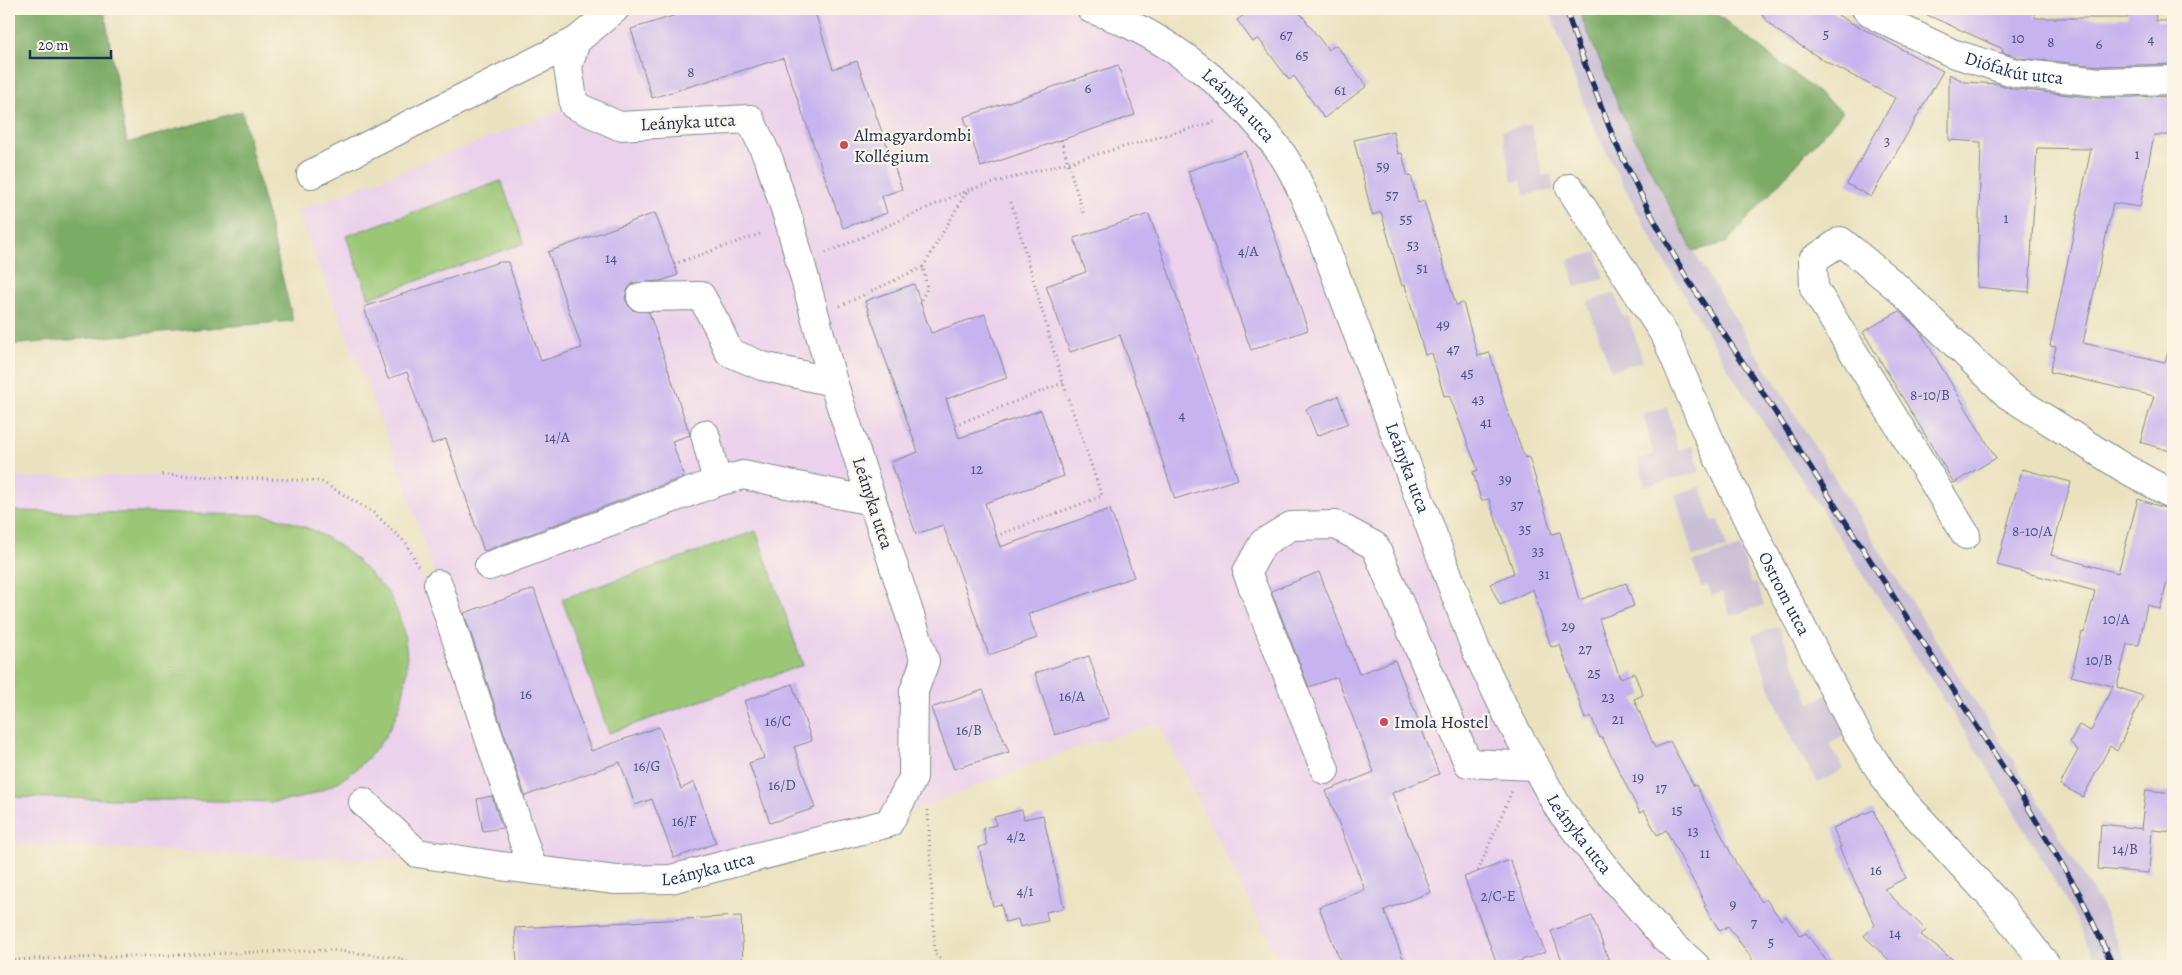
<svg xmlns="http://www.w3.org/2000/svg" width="2182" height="975" font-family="Alegreya,serif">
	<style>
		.built { fill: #ebd1eb }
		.industrial { fill: #cbbfd5 }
		.green { fill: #9ac674; stroke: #5a7a69 }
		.forest { fill: #7bab66; stroke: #4b6d62 }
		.building { fill: #c6b3ef }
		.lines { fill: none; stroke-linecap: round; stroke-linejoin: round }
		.minor-casing { stroke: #82888e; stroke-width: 30 }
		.path { stroke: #82888e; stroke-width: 3; stroke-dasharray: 1 4; stroke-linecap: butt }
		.minor { stroke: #fff; stroke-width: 28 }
		.rail-casing { stroke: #1b2f5e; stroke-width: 5.5 }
		.rail { stroke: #fcf5e5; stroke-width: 4; stroke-dasharray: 11; stroke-linecap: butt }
		.poi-dot { fill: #d1495b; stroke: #fcf5e5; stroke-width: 2 }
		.labels { text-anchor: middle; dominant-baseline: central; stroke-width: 4.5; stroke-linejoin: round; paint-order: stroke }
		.number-label { font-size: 15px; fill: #465082 }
		.street-label { font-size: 18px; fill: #1b2f5e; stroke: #fcf5e5 }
		.poi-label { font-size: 18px; fill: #1b2f5e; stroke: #fcf5e5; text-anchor: start }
	</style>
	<rect width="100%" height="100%" fill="#fcf5e5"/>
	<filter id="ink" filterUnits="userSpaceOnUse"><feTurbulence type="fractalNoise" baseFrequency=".02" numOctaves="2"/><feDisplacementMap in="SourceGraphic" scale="10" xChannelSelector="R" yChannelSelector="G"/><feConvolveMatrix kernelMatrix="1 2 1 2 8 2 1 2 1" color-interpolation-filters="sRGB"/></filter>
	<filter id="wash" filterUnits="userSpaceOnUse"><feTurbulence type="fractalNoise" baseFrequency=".0096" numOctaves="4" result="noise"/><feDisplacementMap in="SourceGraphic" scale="20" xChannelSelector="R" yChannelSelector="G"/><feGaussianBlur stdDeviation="1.12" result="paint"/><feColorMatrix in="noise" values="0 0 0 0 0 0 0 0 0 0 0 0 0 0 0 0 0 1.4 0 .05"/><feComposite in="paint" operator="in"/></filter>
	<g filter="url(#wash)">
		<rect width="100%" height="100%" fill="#eae2bf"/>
		<!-- built -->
		<path class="built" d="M637,9H1091L1163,42L1280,151L1418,494L1559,809L1696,966H1282L1159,723L1069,750L928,805L677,884L421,862L9,844V478L162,475L320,481L373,512L407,544L427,585L438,584L394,454L297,211L574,105L576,41Z"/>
		<!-- industrial -->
		<path class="industrial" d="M1549,9H1578L1623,116L1693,251L1914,606L2035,795L2101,904L2128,966H2098L2075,917L1996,781L1822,510L1738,385L1657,249L1591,123Z
			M1531,124L1543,176L1551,174L1554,190L1524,195L1521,180L1512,182L1502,131Z
			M1597,252L1604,279L1575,287L1568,260Z
			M1615,293L1623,317L1628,316L1643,361L1611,371L1587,302Z
			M1667,407L1678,450L1693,446L1700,472L1645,486L1638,460L1654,455L1643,413Z
			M1701,487L1712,521L1719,520L1727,548L1693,557L1675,494Z
			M1740,547L1751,583L1756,581L1764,605L1730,616L1722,592L1712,596L1708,585L1701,587L1693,562Z
			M1779,626L1810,703L1828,695L1848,734L1829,744L1844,769L1818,783L1793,742L1769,686L1752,635Z"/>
		<!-- green -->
		<path class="green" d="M501,181L524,243L369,298L346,236Z
			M9,511L264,515C310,524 344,543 374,578C380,584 388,591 391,598C438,689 375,794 275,802L9,797Z
			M756,531L803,665L609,733L562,599Z"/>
		<!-- forest -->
		<path class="forest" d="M9,9H104L127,143L242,111L293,321L9,345Z
			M1578,9H1710L1843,112L1726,243L1693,251L1623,116Z"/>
		<g id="blocks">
			<!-- building -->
			<path class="building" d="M696,9H814L833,69L857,61L902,189L882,196L887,213L843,228L783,58L652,98L631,29Z
				M1252,9H1297L1328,50L1336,45L1367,86L1324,118L1294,76L1289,80L1258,38L1253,42L1237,20Z
				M1756,9H1828L1848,21L1943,71L1871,197L1847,184L1895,98L1823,60L1776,30Z
				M1914,9H2036L2035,18H2128V9H2155L2156,21H2173V64L2101,66L2019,58L2002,52L2003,49Z
				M1118,65L1135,115L981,167L964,117Z
				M1949,74L1965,82L1998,84L2014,89L2098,98L2173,96V135H2154L2140,207L2113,203L2083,343L2165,362L2168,351L2173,352V452L2140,442L2154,396L2050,372L2056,347L2050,346L2091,149L2037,148L2029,292L1977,287L1981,142L1949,140Z
				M1393,131L1398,154L1402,153L1408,177L1411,176L1418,203L1424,201L1456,305L1463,303L1478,356L1490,353L1505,404L1525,458L1529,457L1552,534L1560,532L1579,600L1626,583L1634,606L1599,619L1620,678L1634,673L1643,695L1634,699L1655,748L1670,741L1694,786L1696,785L1737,865L1762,902L1766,899L1781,920L1786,916L1800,936L1806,933L1830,966H1757L1728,926L1720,931L1704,906L1706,905L1666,830L1657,835L1644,810L1640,813L1602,737L1600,738L1591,716L1585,719L1560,645L1551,647L1533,589L1500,605L1490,584L1514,573L1489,499L1481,500L1473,472L1478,470L1449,395L1444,396L1432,353L1425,355L1405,285L1402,286L1381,212L1372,215L1354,140Z
				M1245,151L1308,330L1251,350L1188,171Z
				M655,213L678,275L661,281L633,283L627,290L625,298L628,305L633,310L649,312L690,435L672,441L684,477L484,551L446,439L432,444L407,372L388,379L364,307L499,262H508L541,361L582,348L548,252Z
				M1149,214L1238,479L1175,499L1120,335L1070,352L1046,286L1086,272L1074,238Z
				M914,284L931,333L985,314L1007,378L946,399L959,438L1041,410L1064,476L985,503L1000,547L1110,509L1134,577L1028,614L1037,638L989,655L943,525L916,534L891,462L918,452L865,301Z
				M1899,311L1919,330L1996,458L1954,483L1863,332Z
				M1338,396L1348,423L1317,436L1306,409Z
				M2022,469L2071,482L2051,555L2118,573L2138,499L2173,511V560L2160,609L2147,605L2139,645L2127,644L2117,687L2143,696L2117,751L2110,746L2083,797L2060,785L2078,750L2070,742L2079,725L2091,731L2113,686L2071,676L2082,632L2084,633L2095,591L1997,565Z
				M1319,572L1359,674L1395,660L1439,774L1392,793L1431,892L1384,910L1406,966H1342L1319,907L1365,890L1326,791L1374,772L1337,677L1309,687L1271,591Z
				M534,589L591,751L659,727L681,789L694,782L716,843L674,858L652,799L635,805L620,762L525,796L464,613Z
				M1089,656L1109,718L1055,735L1035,673Z
				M792,684L812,741L794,747L815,808L770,823L749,763L764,758L744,701Z
				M983,690L1009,752L954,769L931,708Z
				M2146,790L2173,793V832L2152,830L2149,873L2098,869L2101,824L2143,829L2141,828Z
				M492,796L502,828L483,831L477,799Z
				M1022,810L1024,819L1043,815L1064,908L1046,912L1048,921L1020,927L1018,919L1005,922L1001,904L993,906L979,847L987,845L983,828L996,825L994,817Z
				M1873,810L1906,878L1884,889L1926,930L1921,935L1961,966H1895L1864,936L1875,925L1839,847H1841L1833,828Z
				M1510,860L1545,952L1505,966H1498L1464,877Z
				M741,916L743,966H517L515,928Z
				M1592,916L1611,966H1564L1551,931Z"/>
		</g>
	</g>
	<g filter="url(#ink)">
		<use href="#blocks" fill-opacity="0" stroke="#82888e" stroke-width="1"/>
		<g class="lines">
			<!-- minor casing -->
			<g class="minor-casing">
				<g id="minor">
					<path id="s1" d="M1091,9C1167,34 1232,87 1279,150C1297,174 1309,209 1321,236L1476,650L1510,720L1559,809L1602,864L1664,937L1696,966"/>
					<path id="s2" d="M1866,9L1879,18L1952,53L2016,73L2100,82L2173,80"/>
					<path d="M311,174L576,41"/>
					<path id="s3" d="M1570,188L1666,337L1711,443L1772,570L1856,732L1892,789L1999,905L2047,966"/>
					<path d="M641,297L701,296L716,323L729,352L762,366L833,382"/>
					<path d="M705,434L717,482"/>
					<path d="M1966,535L1814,288L1813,260L1841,241L1899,289L2008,395L2124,468L2173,495"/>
					<path d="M489,566L717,482L743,475L872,501"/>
					<path d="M438,584L533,870"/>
					<path d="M1325,770L1247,572L1263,543L1291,526L1336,525L1375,546L1468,763L1535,766"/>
					<path id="s4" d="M363,802L417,853L501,866L616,880L671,879L889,823L913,778L914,691L925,661L833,382L790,224L769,160L750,119L619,126L574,105L568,67L576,41L615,9"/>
				</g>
			</g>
			<!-- path -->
			<path class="path" d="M1061,140L1084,216
				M826,253L968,190L1217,121
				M674,264L763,233
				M923,267L967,191
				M840,306L923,267L927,288L920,304
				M955,425L1063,383
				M162,475L320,481L373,512L407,544L418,566
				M996,536L1102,496L1063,383L1011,202
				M928,810L935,954L948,966
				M1478,871L1512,791
				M402,959L414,966
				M9,960L330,950L400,958L404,966"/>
			<!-- minor -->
			<use href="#minor" class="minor"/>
			<!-- rail casing -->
			<g class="rail-casing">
				<path id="rail" d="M1566,9L1578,46L1615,142L1648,209L1686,277L1752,376L2019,792L2080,895L2113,966"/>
			</g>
			<!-- rail -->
			<use href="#rail" class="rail"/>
		</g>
	</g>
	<!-- markers -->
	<g class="poi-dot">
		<circle cx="844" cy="145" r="5"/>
		<circle cx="1384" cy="722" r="5"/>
	</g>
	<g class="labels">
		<!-- number labels -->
		<g class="number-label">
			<text x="1826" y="34">5</text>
			<text x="1286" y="35">67</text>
			<text x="2018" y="38">10</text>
			<text x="2151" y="39">4</text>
			<text x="2051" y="42">8</text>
			<text x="2099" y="44">6</text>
			<text x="1302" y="55">65</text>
			<text x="691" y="72">8</text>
			<text x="1088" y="88">6</text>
			<text x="1340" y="90">61</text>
			<text x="1887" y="141">3</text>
			<text x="2137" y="154">1</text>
			<text x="1383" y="166">59</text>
			<text x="1392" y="195">57</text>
			<text x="2006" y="218">1</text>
			<text x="1406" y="219">55</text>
			<text x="1413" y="245">53</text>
			<text x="1248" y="251">4/A</text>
			<text x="611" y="258">14</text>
			<text x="1422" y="268">51</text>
			<text x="1443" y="324">49</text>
			<text x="1453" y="349">47</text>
			<text x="1467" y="373">45</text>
			<text x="1930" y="395">8-10/B</text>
			<text x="1478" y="399">43</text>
			<text x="1182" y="415">4</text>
			<text x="1486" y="422">41</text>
			<text x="557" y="437">14/A</text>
			<text x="977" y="469">12</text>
			<text x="1505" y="479">39</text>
			<text x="1517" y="505">37</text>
			<text x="1525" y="529">35</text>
			<text x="2032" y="531">8-10/A</text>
			<text x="1538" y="551">33</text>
			<text x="1544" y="574">31</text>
			<text x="2116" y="619">10/A</text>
			<text x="1568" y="626">29</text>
			<text x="1585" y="649">27</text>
			<text x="2099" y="660">10/B</text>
			<text x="1594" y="673">25</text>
			<text x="526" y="694">16</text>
			<text x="1072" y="696">16/A</text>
			<text x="1608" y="697">23</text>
			<text x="1618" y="719">21</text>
			<text x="778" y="721">16/C</text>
			<text x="969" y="730">16/B</text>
			<text x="647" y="766">16/G</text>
			<text x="1638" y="777">19</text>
			<text x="782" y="785">16/D</text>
			<text x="1661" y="788">17</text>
			<text x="1677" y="810">15</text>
			<text x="684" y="821">16/F</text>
			<text x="1693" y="831">13</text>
			<text x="1016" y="836">4/2</text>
			<text x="2125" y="849">14/B</text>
			<text x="1705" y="853">11</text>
			<text x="1876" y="870">16</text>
			<text x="1025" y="891">4/1</text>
			<text x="1498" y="896">2/C-E</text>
			<text x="1733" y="904">9</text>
			<text x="1754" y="923">7</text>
			<text x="1895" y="933">14</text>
			<text x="1771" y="942">5</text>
		</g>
		<!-- street labels -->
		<g class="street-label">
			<text stroke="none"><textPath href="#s2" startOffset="161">Diófakút utca</textPath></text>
			<text stroke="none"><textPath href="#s1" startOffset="178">Leányka utca</textPath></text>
			<text transform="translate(688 122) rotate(-3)">Leányka utca</text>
			<text stroke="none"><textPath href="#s1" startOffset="582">Leányka utca</textPath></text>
			<text transform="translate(873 503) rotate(72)">Leányka utca</text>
			<text stroke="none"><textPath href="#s3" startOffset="460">Ostrom utca</textPath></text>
			<text stroke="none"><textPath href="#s1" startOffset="988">Leányka utca</textPath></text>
			<text stroke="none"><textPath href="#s4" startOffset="368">Leányka utca</textPath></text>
		</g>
		<!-- poi labels -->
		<g class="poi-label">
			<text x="854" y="135">Almagyardombi<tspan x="854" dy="21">Kollégium</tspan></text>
			<text x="1394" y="722">Imola Hostel</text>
		</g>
	</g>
	<!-- margin -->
	<rect width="2182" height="975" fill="none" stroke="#fcf5e5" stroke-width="30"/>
	<!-- scale -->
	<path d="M30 50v8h81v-8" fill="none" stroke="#1b2f5e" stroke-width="2.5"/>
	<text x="38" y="50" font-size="15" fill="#1b2f5e" stroke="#fcf5e5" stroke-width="4" paint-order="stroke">20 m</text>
</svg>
